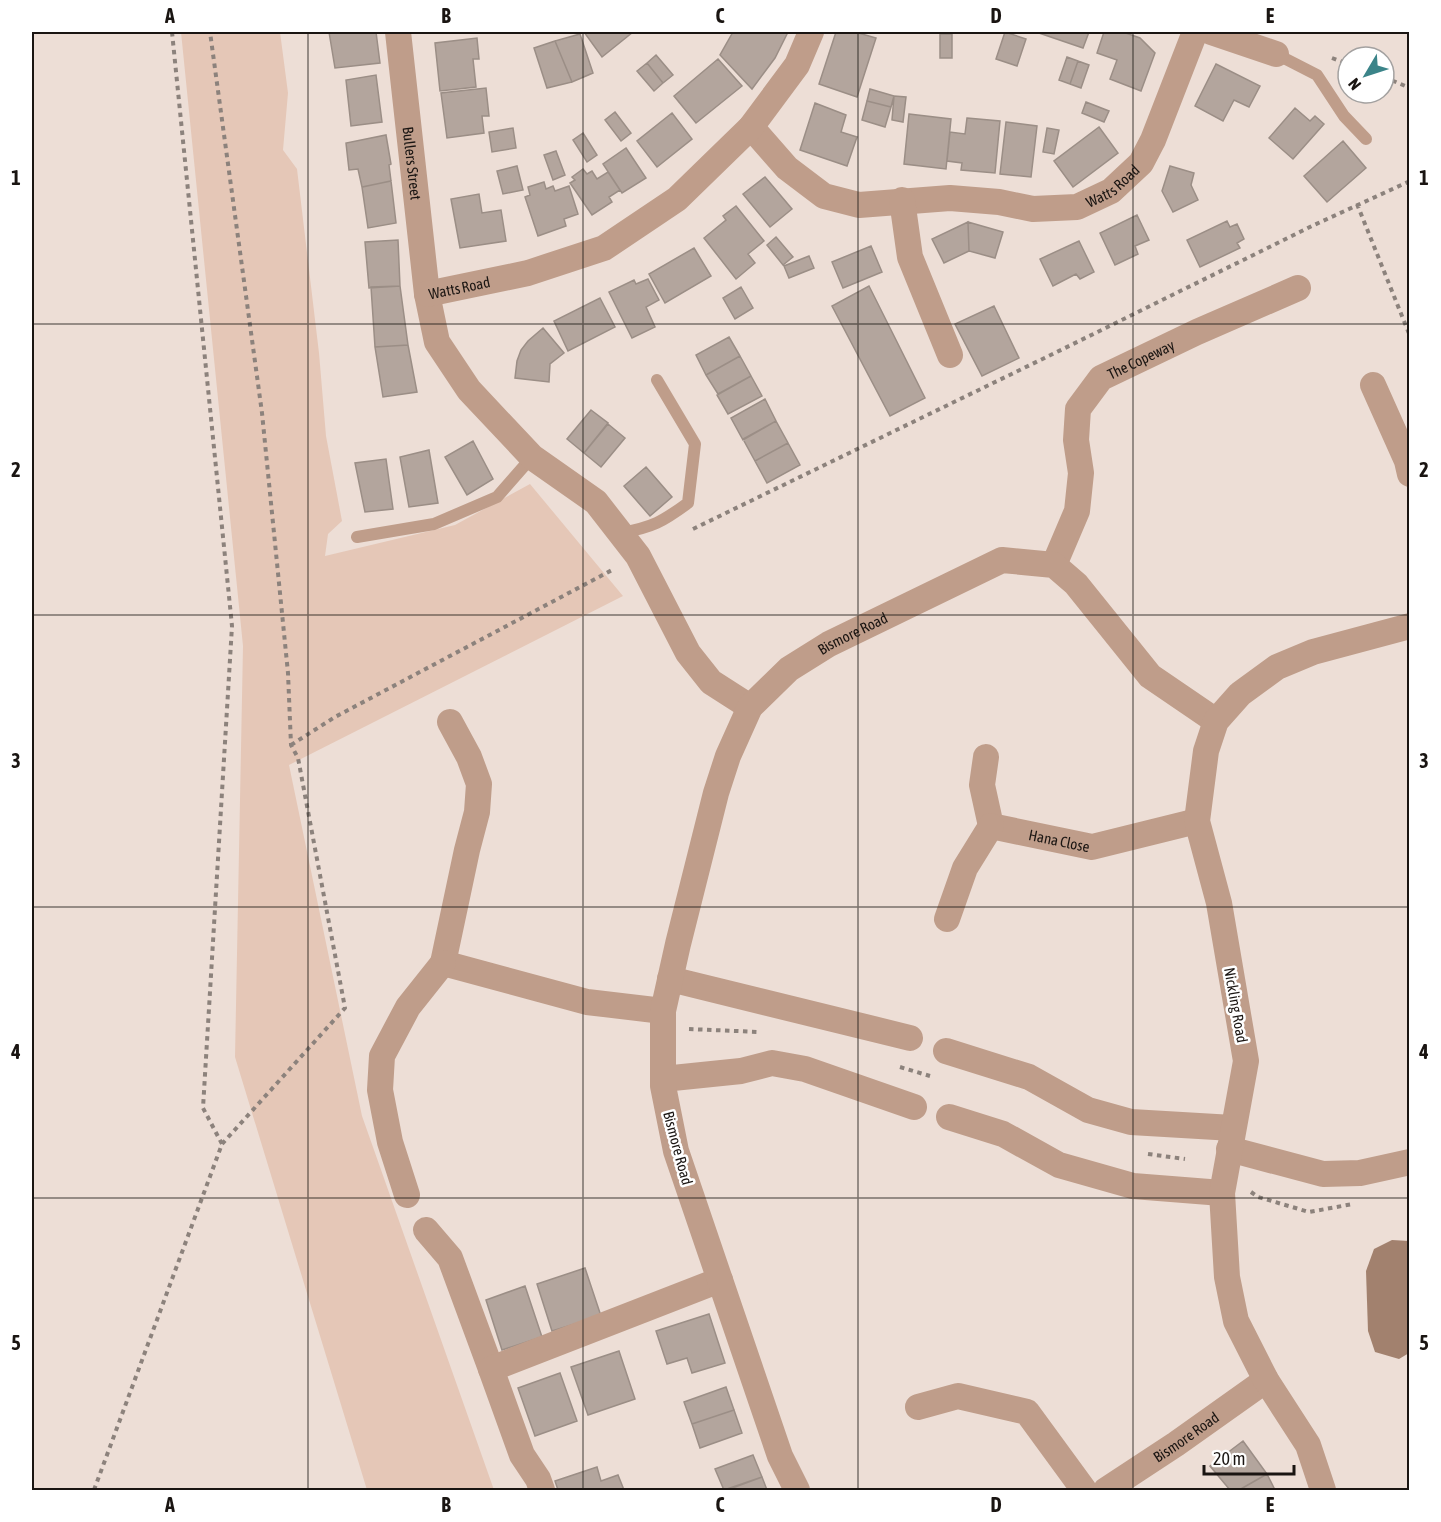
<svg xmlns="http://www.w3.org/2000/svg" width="1441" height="1522" font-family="'Asap Condensed',sans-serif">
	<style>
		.green { fill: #e5c7b7 }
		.water { fill: #a2816e }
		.building { fill: #b3a59d; stroke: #9b8e86; stroke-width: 1.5 }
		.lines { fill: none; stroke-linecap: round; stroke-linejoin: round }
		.path { stroke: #8c827c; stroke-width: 4; stroke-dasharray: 4.5 4.5; stroke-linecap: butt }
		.service { stroke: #bf9d8a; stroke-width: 12 }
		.minor { stroke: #bf9d8a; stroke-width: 26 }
		.grid { fill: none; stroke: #1a1512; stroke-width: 1.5; stroke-opacity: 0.55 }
		.labels { text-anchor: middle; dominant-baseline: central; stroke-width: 5; stroke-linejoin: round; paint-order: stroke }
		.street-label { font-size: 15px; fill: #1a1512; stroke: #fff }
		.neatline { fill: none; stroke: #1a1512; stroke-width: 2 }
		.grid-label { font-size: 20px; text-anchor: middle; font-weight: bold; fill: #1a1512 }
	</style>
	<rect width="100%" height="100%" fill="#edded6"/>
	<!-- green -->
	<path class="green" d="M181,32H280L288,93L283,150L297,169L319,353L326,436L342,521L328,534L325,556L455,525L530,484L623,596L289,765L362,1116L494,1490H367L235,1057L243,646Z"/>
	<!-- water -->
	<path class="water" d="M1392,1240L1409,1241V1353L1399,1359L1375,1352L1368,1331L1366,1271L1374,1249Z"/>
	<!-- building -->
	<path class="building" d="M329,32H376L380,63L335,68Z
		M584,32H633L602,57Z
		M733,32H788L775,58L752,89L720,55Z
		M836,32H855L876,38L857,97L819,84Z
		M1005,32L1026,39L1017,66L996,59Z
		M1036,32H1089L1083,48Z
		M1104,32H1123L1140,38L1155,53L1141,91L1110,79L1117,60L1097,53Z
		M580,34L593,73L572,82L555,41Z
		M940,34H952V58H940Z
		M477,38L479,59H473L476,87L440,91L435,43Z
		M555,41L572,82L547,88L534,48Z
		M656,55L673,75L663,83L647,63Z
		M1067,57L1078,61L1070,84L1059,80Z
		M718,59L742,86L696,123L674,96Z
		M1078,61L1089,65L1081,88L1070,84Z
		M647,63L663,83L654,91L637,71Z
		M1216,64L1260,86L1249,107L1234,100L1223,121L1195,106Z
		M376,75L382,122L351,126L346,80Z
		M486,88L489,116H482L484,133L447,138L441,93Z
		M870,89L894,96L891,107L867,101Z
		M894,96L906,97L903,122L892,120Z
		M867,101L891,107L885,127L862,120Z
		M1086,102L1109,111L1104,122L1082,113Z
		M815,103L846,115L841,132L857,137L847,166L800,150Z
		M1295,108L1310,121L1315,116L1324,124L1293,159L1269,138Z
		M615,112L631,133L621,141L605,120Z
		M672,113L692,139L657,167L637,141Z
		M909,114L951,119L946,169L904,164Z
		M967,118L1000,121L995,173L961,170L962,163L947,161L950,132L965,134Z
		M1006,122L1037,126L1031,177L1000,174Z
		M1099,127L1118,153L1073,187L1054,161Z
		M513,128L516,148L492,152L489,132Z
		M1047,128L1059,130L1054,154L1043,152Z
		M583,133L597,155L587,162L573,140Z
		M386,135L391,164L389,165L391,181L362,187L358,169L349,170L346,143Z
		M1343,141L1366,168L1327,202L1304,176Z
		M626,148L646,178L622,193L603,164Z
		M556,151L565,175L553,180L544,155Z
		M517,166L523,190L503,194L497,171Z
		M1170,166L1194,173L1191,185L1198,200L1173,212L1162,191Z
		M583,169L587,174L592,171L597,179L608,172L620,190L609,197L612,202L592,215L570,183L575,180L572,177Z
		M765,177L792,209L770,227L743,194Z
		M391,181L396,223L368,228L362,187Z
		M544,182L546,189L553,186L555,191L569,186L578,214L564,219L566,226L538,236L525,197L530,195L528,187Z
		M479,194L482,213L501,210L506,241L460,248L451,199Z
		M736,206L764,241L748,254L755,263L736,279L704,238L726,220L723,216Z
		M1137,215L1149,240L1135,246L1138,254L1115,265L1100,233Z
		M1227,221L1230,227L1237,224L1244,239L1237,243L1240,248L1200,267L1187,240Z
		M968,222L969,251L944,263L932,239Z
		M968,222L1003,232L995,258L969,251Z
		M776,237L793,257L783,265L767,245Z
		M398,240L400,286L369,288L365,242Z
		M1079,241L1094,272L1080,279L1076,274L1053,286L1040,259Z
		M871,246L882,272L843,288L832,262Z
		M694,248L711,276L665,303L649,274Z
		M809,256L814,268L789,278L784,266Z
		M648,279L659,300L646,307L655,327L632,338L609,292L634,280L636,284Z
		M400,286L408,345L375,347L371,287Z
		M869,286L925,398L890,416L832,306Z
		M741,287L753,308L735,319L723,298Z
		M600,298L615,327L568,351L554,321Z
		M994,306L1019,358L982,376L955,324Z
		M543,328L564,353L550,364L549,382L515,378L517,361L521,350L528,341Z
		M729,337L740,356L706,375L696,355Z
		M408,345L417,392L383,397L375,347Z
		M740,356L751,376L718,394L706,375Z
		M751,376L762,396L728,414L717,395Z
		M765,399L776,421L743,440L731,418Z
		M591,410L608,423L584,453L567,439Z
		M776,421L788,443L755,461L743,439Z
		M608,424L625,438L601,467L584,453Z
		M473,441L493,479L467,495L445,457Z
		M788,443L800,465L767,483L755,461Z
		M429,450L438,503L409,507L400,457Z
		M386,459L393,509L365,512L355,463Z
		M646,467L672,497L650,516L624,486Z
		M585,1268L601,1316L552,1331L537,1284Z
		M525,1286L542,1337L502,1350L486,1300Z
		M709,1314L725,1363L692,1373L687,1358L667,1364L656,1331Z
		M619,1351L635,1399L588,1415L571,1367Z
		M560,1373L577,1421L535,1436L518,1388Z
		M726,1387L734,1410L692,1424L684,1402Z
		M734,1410L742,1433L700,1448L692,1424Z
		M1243,1441L1267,1474L1239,1490H1230L1210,1466Z
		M753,1455L762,1477L724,1490L715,1469Z
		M597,1467L601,1481L618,1475L624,1490H558L555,1481Z
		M1267,1474L1275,1490H1239Z
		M762,1477L767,1490H727Z"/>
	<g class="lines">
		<!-- path -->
		<path class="path" d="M172,32L232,626L203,1108L222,1144
			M1332,58L1348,64
			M1384,77L1410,88
			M1357,204L1410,336
			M693,529L1063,349L1314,225L1410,181
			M291,745L335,717L614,569
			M689,1029L759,1032
			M900,1067L930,1076
			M1148,1154L1185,1159
			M1251,1192L1258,1197L1309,1212L1353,1204
			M94,1490L222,1144L345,1008L298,758L291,745L288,673L262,413L210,32"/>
		<!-- service -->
		<path class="service" d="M1276,54L1317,75L1344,116L1366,139
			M621,533C653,527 662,522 688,503L695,444L657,380
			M357,537L434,524L497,497L532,457"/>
		<!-- minor -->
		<g class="minor">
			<path id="s1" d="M398,32L427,294L437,342L469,390L532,457L596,502L638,556L688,653L711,682L750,707"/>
			<path d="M1211,32L1276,54"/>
			<path id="s2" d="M751,127L787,168L824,196L859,205L950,198L999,202L1033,209L1077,207L1111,191L1141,163L1153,140L1195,32"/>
			<path d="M902,200L910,257L950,355"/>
			<path id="s3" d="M427,294L528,273L604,248L677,199L751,127L797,65L811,32"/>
			<path d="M1373,385L1407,461L1410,474"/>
			<path id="s4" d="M1054,565L1077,511L1081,473L1076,440L1078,409L1101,378L1197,332L1298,288"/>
			<path d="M450,722L469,757L479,784L477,812L467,850L443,963L587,1002L663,1011"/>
			<path id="s5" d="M986,757L982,785L991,826L1092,847L1197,821"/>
			<path d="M947,919L965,868L991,826"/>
			<path d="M670,979L910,1038"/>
			<path d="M946,1051L1029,1077L1088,1110L1131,1122L1233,1128"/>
			<path d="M663,1079L741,1071L772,1063L805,1069L914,1107"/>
			<path d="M949,1117L1003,1134L1059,1165L1133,1186L1222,1193"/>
			<path d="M1229,1149L1323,1174L1360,1173L1410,1162"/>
			<path d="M407,1195L390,1142L380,1090L382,1056L408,1007L443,963"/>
			<path d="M426,1230L450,1258L491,1369"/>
			<path d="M918,1407L958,1396L1027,1412L1084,1490"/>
			<path d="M542,1490L538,1479L522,1455L491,1369L720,1280"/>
			<path id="s6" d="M797,1490L780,1456L676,1151L663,1086V1011L678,944L716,793L728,756L750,707L789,669L829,644L1002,560L1054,565L1076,584L1150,676L1216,721"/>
			<path id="s7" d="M1106,1490L1176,1444L1266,1380"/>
			<path d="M1323,1490L1308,1445L1266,1380L1236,1321L1227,1277L1222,1193L1246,1061L1219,903L1197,821L1206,751L1216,721L1240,694L1277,667L1313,652L1410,626"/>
		</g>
	</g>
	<!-- grid -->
	<path class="grid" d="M308,32V1490M583,32V1490M858,32V1490M1133,32V1490M32,324H1410M32,615H1410M32,907H1410M32,1198H1410"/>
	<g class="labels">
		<!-- street labels -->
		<g class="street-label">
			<text stroke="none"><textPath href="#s1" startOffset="132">Bullers Street</textPath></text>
			<text stroke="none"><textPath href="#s2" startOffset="398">Watts Road</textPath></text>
			<text stroke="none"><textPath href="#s3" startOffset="33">Watts Road</textPath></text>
			<text stroke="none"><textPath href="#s4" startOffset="244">The Copeway</textPath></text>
			<text stroke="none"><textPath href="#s6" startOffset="946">Bismore Road</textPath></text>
			<text stroke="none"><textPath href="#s5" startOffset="140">Hana Close</textPath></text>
			<text transform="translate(1236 1005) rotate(80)">Nickling Road</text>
			<text transform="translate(678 1148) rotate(75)">Bismore Road</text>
			<text stroke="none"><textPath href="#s7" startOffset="96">Bismore Road</textPath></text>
		</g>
	</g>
	<!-- border -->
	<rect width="1441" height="1522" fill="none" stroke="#ffffff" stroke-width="66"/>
	<!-- north arrow -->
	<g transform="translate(1366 75) rotate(231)"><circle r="28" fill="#ffffff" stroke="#a3a1a0" stroke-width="1.5"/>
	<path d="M0-4.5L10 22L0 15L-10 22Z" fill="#3b8489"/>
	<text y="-9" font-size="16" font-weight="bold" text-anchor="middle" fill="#1a1512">N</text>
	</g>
	<!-- scale -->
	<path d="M1204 1465v9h90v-9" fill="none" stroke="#1a1512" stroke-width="3"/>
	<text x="1213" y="1465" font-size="18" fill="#1a1512" stroke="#ffffff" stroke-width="4.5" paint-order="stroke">20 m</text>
	<rect x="33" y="33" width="1375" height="1456" class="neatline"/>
	<g class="grid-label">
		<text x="170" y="23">A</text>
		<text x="446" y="23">B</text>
		<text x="720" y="23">C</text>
		<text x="996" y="23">D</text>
		<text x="1270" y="23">E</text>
		<text x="16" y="185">1</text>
		<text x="1424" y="185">1</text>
		<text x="16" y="477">2</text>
		<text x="1424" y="477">2</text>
		<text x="16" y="768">3</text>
		<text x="1424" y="768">3</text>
		<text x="16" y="1059">4</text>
		<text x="1424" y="1059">4</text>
		<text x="16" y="1350">5</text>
		<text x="1424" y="1350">5</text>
		<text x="170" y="1512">A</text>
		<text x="446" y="1512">B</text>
		<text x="720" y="1512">C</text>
		<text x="996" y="1512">D</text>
		<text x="1270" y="1512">E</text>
	</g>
</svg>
